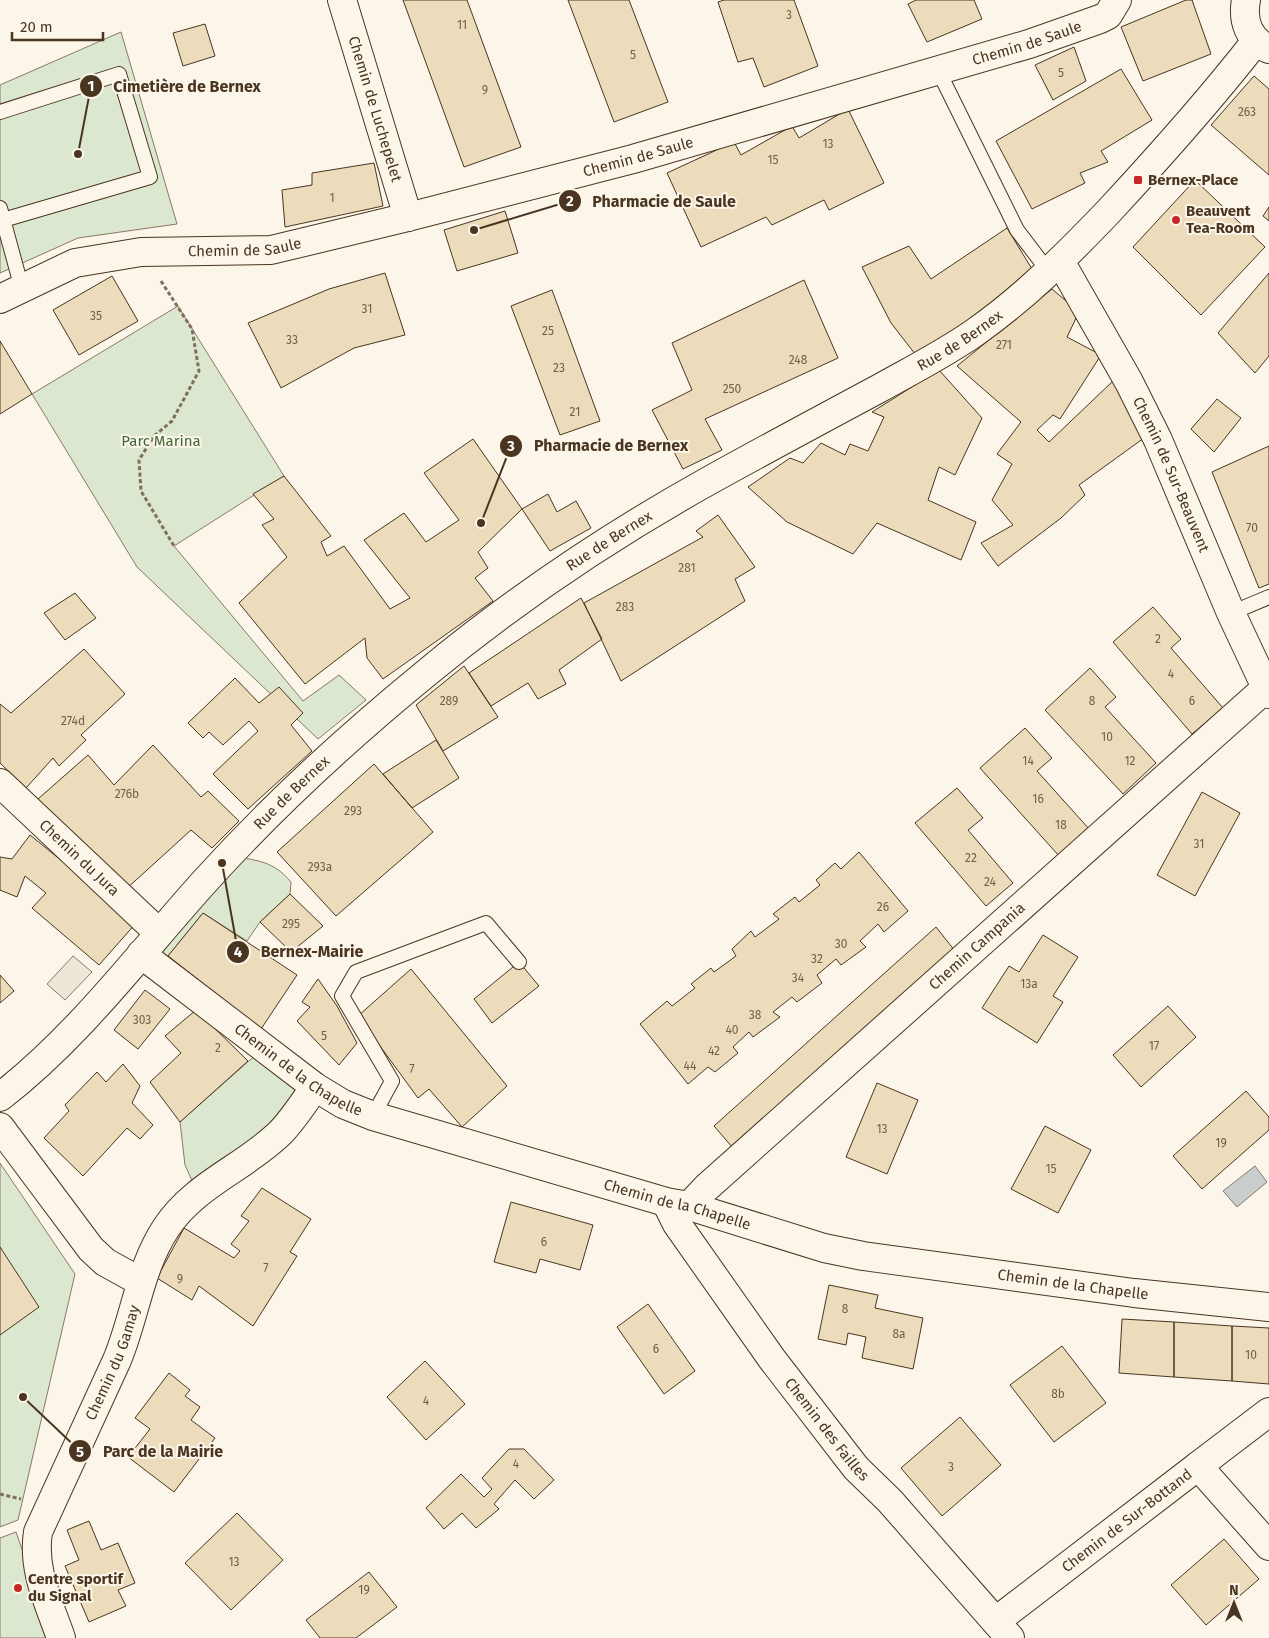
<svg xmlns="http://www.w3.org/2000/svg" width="1269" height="1638" font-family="'Fira Sans',sans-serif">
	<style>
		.green { fill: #dce7d0; stroke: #887966 }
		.parking { fill: #ede7d9; stroke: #887966 }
		.water { fill: #c9cecd; stroke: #887966 }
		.building { fill: #ecdcbc; stroke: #4a3520 }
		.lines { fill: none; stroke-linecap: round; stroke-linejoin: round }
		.service-casing { stroke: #4a3520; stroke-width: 16 }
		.minor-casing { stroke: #4a3520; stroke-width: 30 }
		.tertiary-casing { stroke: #4a3520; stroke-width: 30 }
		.path { stroke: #7f6f5c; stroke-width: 3; stroke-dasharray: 4 2.5; stroke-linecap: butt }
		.service { stroke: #fbf6e9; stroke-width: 14 }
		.minor { stroke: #fbf6e9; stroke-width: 28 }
		.tertiary { stroke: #fbf6e9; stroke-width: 28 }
		.poi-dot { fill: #c62828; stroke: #fbf6e9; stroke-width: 2 }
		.labels { text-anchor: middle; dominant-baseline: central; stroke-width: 4; stroke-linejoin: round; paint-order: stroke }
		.number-label { font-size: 12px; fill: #725f47 }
		.street-label { font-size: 15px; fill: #4a3520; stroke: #fbf6e9 }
		.poi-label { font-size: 15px; font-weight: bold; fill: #4a3520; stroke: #fbf6e9; text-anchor: start }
		.park-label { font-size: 15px; fill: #436837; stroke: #fbf6e9 }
		.leader { fill: none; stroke: #4a3520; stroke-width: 2 }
		.callout-dot { fill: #4a3520; stroke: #fbf6e9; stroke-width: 2 }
		.mark-label { font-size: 15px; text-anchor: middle; font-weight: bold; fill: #fff }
		.callout-label { font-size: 16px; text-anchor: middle; font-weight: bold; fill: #4a3520; stroke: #fbf6e9; stroke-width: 4; stroke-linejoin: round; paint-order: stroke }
	</style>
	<rect width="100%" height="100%" fill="#fbf6e9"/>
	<!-- green -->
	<path class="green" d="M121,32L177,224L78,238L0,273V85Z
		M178,306L284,476L174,546L303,701L339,675L366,700L318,739L137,567L32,394Z
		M233,856C259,861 273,861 291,882L290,894L260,922L247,941L203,913L168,956L163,967L146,953Z
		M259,1052L302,1085L296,1103L195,1187L185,1165L180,1122Z
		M0,1163L75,1274L18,1520L0,1527Z
		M16,1532L53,1638H0V1538Z"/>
	<!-- parking -->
	<path class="parking" d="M73,956L92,972L65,1000L47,984Z"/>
	<!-- water -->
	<path class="water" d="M1255,1166L1267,1182L1237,1207L1223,1191Z"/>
	<!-- building -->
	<path class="building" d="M403,0H467L521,147L464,167Z
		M568,0H629L668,102L614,122Z
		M724,0H794L818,66L764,87L753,58L738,62L718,2Z
		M916,0H974L982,19L927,42L908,4Z
		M1186,0H1192L1211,54L1143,81L1121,27Z
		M205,24L215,56L183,66L173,33Z
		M1074,47L1086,81L1053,100L1035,65Z
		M1121,69L1152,120L1101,151L1108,162L1080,173L1085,183L1032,209L996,141Z
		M1254,76L1269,89V175L1211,125Z
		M848,109L884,183L829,210L824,200L772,225L766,217L701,247L667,173L734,142L741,155L792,126L799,138Z
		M374,163L383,206L285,227L282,190L312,185V173Z
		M1195,180L1265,247L1201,315L1133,247Z
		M1269,207V221L1263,216Z
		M505,211L518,253L457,271L444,230Z
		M1007,228L1035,274L919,359L891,323L862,267L909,246L931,279Z
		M385,273L405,335L354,348L281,388L248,323L329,289Z
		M1269,273V356L1255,373L1218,333Z
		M112,276L138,321L79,355L53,310Z
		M804,280L838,358L705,419L722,450L683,469L652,410L692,390L672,343Z
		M1052,289L1079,312L1067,337L1101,355L1060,419L1053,415L1037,430L1049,442L1113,381L1144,438L1079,485L1085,495L1061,518L998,566L981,543L1013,525L992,500L1012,464L997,454L1021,422L957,366Z
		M552,290L600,421L560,435L511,306Z
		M0,341L32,394L0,414Z
		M939,370L982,418L955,475L939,467L928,500L976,522L961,560L877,523L853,554L787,522L748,487L790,458L803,463L821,443L845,455L850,444L868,451L884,417L872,412Z
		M1217,399L1241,418L1214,452L1191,429Z
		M473,439L522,509L478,552L488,568L475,578L493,601L383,679L367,658L365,638L305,684L239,603L287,557L262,525L274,519L253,494L284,476L331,536L321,542L327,556L344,546L390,609L410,598L364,540L404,513L426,542L459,520L424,473Z
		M1269,446V584L1259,588L1212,472Z
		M548,494L557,512L576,501L591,528L550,551L522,509Z
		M718,515L755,567L735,579L745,601L621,681L584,603L703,537L696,531Z
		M75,593L96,618L65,640L44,613Z
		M581,598L602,639L559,670L566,684L538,699L528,683L491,706L469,673Z
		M1153,607L1181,639L1171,648L1223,708L1192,734L1113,642Z
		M84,649L125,694L81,735L86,740L59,766L53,758L26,788L0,763V704L11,713Z
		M464,666L498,717L443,751L416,705Z
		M1090,668L1116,697L1105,707L1156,763L1123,794L1045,710Z
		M235,678L259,703L279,687L303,713L291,725L312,751L248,809L213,774L258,731L249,721L223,745L209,732L203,738L188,723Z
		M1025,728L1052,758L1037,771L1090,830L1060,857L980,768Z
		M436,740L459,778L412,808L383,774Z
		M153,745L201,797L208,791L239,821L212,848L191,830L124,891L38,799L88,755L114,785Z
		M374,764L433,832L336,916L277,852Z
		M957,788L983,818L968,830L1013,883L986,906L915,823Z
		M1202,792L1240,813L1195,896L1157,875Z
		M30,835L137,922L99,965L32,908L46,893L25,876L17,897L0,890V857L12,859Z
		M859,852L908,911L884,932L878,924L860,941L866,947L841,965L836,959L817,975L822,983L797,1002L792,997L773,1012L780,1017L753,1037L749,1032L733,1047L738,1053L715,1072L708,1067L688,1084L640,1024L667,1001L672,1006L695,988L691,984L711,968L714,972L736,956L732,949L751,931L755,937L779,919L773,914L795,897L799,902L820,885L816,880L835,863L841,869Z
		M290,894L323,926L291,952L260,922Z
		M203,913L297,975L261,1029L168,956Z
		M936,927L955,951L733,1148L714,1126Z
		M1043,935L1078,957L1053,996L1063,1002L1037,1043L982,1008L1009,966L1019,972Z
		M519,962L539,986L492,1023L474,999Z
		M411,969L507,1086L462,1127L429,1089L418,1098L358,1016Z
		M0,975L14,991L0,1003Z
		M318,979L337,1006L357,1043L339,1065L297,1021L310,1007L302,1002Z
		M145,990L170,1009L138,1049L114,1030Z
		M1168,1006L1196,1037L1141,1087L1113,1055Z
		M196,1010L248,1061L180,1122L150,1082L181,1053L165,1036Z
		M123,1064L140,1086L132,1103L153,1125L140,1139L127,1128L83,1176L44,1138L69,1111L65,1105L97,1072L106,1082Z
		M877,1083L918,1100L887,1174L846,1157Z
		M1246,1091L1269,1117V1130L1202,1189L1173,1156Z
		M1045,1126L1091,1150L1058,1213L1011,1189Z
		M262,1188L311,1219L290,1252L297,1256L253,1326L199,1286L192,1300L157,1278L184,1228L234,1258L240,1251L231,1244L249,1221L241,1216Z
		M511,1202L593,1225L580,1270L540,1259L536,1273L494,1262Z
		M0,1247L39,1307L0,1335Z
		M829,1285L878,1295L875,1308L923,1318L913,1369L862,1358L866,1337L848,1333L846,1345L818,1339Z
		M648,1304L695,1371L664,1394L617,1327Z
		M1122,1319L1174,1322V1377L1119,1373Z
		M1174,1322L1232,1326V1381L1174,1377Z
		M1232,1326L1269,1328V1384L1232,1381Z
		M1062,1346L1106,1403L1054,1442L1010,1385Z
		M425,1361L465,1404L426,1440L387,1397Z
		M169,1373L190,1390L185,1396L200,1407L191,1420L215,1438L174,1492L128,1457L150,1429L135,1418Z
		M960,1417L1001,1465L942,1516L901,1468Z
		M509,1449H524L554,1480L534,1499L515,1480L494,1504L499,1509L476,1528L462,1513L444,1529L426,1508L461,1474L484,1497L492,1489L482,1478Z
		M237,1513L283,1560L231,1610L185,1563Z
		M89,1521L101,1550L118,1543L135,1583L118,1590L126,1606L89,1622L65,1566L79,1560L67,1530Z
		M1224,1539L1259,1579L1206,1625L1171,1585Z
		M369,1572L397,1607L356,1638H320L306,1620Z"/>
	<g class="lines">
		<!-- service casing -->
		<g class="service-casing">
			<path id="service" d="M938,70L1017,230L1049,272
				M0,112L119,74L150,177L3,220
				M0,208L22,289
				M1231,613L1269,597
				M373,1116L392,1081L342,996L356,972L486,923L519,962"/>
		</g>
		<!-- minor casing -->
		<g class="minor-casing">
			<g id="minor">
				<path id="s1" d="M342,0L408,217"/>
				<path id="s2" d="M1060,261L1129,382L1158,440L1231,613L1269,694"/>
				<path id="s3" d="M0,299L75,263L141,252L271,250L408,217L633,159L1029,44L1100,19L1108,15L1117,0"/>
				<path id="s4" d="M0,783L159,933"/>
				<path id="s5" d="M141,954L315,1087L343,1104L373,1116L666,1202L689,1206L824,1248L863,1256L1134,1293L1269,1307"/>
				<path d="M0,1127L91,1249L105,1262L141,1282"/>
				<path id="s6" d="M666,1202L677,1224L772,1359L856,1468L890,1501L1010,1638"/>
				<path id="s7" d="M689,1206L706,1188L1265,689"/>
				<path d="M1198,1466L1269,1412"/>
				<path id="s8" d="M996,1621L1198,1466L1269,1546"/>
				<path id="s9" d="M61,1638C49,1603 32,1570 38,1532L117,1360C135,1317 140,1267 166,1228C194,1185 244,1168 280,1133C293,1120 304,1102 315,1087"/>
			</g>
		</g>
		<!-- tertiary casing -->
		<g class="tertiary-casing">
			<g id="tertiary">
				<path d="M1246,0C1242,21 1249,40 1269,49"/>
				<path id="s10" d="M0,1097C80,1035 139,954 206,880C273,806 347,738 424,675C513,601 611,535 712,479C768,448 824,418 880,388C912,370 944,354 974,333C1024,298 1067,255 1109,211C1160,156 1210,100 1256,41"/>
			</g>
		</g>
		<!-- path -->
		<path class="path" d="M161,281L192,329L199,371L172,421L154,436L139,460L141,491L174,546
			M0,1494L21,1499"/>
		<!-- service -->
		<use href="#service" class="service"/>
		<!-- minor -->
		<use href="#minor" class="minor"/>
		<!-- tertiary -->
		<use href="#tertiary" class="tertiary"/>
	</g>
	<!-- markers -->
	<g class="poi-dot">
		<rect x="1133" y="175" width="10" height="10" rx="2.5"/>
		<circle cx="1176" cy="220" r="5"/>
		<circle cx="18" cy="1588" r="5"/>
	</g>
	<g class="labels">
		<!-- number labels -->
		<g class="number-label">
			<text x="789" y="15">3</text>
			<text x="462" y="25">11</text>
			<text x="633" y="55">5</text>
			<text x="1061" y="73">5</text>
			<text x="485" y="90">9</text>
			<text x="1247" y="112">263</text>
			<text x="828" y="144">13</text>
			<text x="773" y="160">15</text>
			<text x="332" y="198">1</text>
			<text x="367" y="309">31</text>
			<text x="96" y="316">35</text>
			<text x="548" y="331">25</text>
			<text x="292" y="340">33</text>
			<text x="1004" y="345">271</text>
			<text x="798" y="360">248</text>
			<text x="559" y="368">23</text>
			<text x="732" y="389">250</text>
			<text x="575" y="412">21</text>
			<text x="1252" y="528">70</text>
			<text x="687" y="568">281</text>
			<text x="625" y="607">283</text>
			<text x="1158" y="639">2</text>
			<text x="1171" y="674">4</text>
			<text x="449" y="701">289</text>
			<text x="1092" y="701">8</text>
			<text x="1192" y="701">6</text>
			<text x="73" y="721">274d</text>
			<text x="1107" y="737">10</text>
			<text x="1028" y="761">14</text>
			<text x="1130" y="761">12</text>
			<text x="127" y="794">276b</text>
			<text x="1038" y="799">16</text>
			<text x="353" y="811">293</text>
			<text x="1061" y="825">18</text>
			<text x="1199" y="844">31</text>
			<text x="971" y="858">22</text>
			<text x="320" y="867">293a</text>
			<text x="990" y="882">24</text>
			<text x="883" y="907">26</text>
			<text x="291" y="924">295</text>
			<text x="841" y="944">30</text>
			<text x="817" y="959">32</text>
			<text x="798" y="978">34</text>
			<text x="1029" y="984">13a</text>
			<text x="755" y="1015">38</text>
			<text x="142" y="1020">303</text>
			<text x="732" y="1030">40</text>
			<text x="324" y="1036">5</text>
			<text x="1154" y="1046">17</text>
			<text x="218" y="1048">2</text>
			<text x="714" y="1051">42</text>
			<text x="690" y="1066">44</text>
			<text x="412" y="1069">7</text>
			<text x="882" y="1129">13</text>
			<text x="1221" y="1143">19</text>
			<text x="1051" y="1169">15</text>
			<text x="544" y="1242">6</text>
			<text x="266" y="1268">7</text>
			<text x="180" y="1279">9</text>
			<text x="845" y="1309">8</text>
			<text x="899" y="1334">8a</text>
			<text x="656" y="1349">6</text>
			<text x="1251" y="1355">10</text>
			<text x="1058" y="1394">8b</text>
			<text x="426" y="1401">4</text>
			<text x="516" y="1464">4</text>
			<text x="951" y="1467">3</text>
			<text x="234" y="1562">13</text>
			<text x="364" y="1590">19</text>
		</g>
		<!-- street labels -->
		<g class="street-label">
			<text stroke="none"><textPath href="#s3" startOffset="1064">Chemin de Saule</textPath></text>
			<text stroke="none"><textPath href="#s1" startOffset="114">Chemin de Luchepelet</textPath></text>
			<text stroke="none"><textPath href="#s3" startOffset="659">Chemin de Saule</textPath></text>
			<text stroke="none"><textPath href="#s3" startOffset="254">Chemin de Saule</textPath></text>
			<text stroke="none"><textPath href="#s10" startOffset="1232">Rue de Bernex</textPath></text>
			<text stroke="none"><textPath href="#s2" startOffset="241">Chemin de Sur-Beauvent</textPath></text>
			<text stroke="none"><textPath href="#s10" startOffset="828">Rue de Bernex</textPath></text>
			<text stroke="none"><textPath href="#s10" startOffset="422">Rue de Bernex</textPath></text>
			<text stroke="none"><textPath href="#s4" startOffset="109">Chemin du Jura</textPath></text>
			<text stroke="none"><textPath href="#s7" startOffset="388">Chemin Campania</textPath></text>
			<text stroke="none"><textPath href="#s5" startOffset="196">Chemin de la Chapelle</textPath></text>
			<text stroke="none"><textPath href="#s5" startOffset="601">Chemin de la Chapelle</textPath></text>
			<text stroke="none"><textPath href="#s5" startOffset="1006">Chemin de la Chapelle</textPath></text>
			<text stroke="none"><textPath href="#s9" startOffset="295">Chemin du Gamay</textPath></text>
			<text stroke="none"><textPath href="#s6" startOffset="279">Chemin des Failles</textPath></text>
			<text stroke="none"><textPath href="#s8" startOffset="165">Chemin de Sur-Bottand</textPath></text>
		</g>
		<!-- poi labels -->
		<g class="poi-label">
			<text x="1148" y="180">Bernex-Place</text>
			<text x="1186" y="211">Beauvent<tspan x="1186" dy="17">Tea-Room</tspan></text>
			<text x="28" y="1579">Centre sportif<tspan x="28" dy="17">du Signal</tspan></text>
		</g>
		<!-- park labels -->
		<g class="park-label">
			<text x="161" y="441">Parc Marina</text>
		</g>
	</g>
	<!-- callouts -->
	<path class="leader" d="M78 154L91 86M474 230L570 201M481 523L511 446M222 863L238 952M23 1397L80 1451"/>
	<g class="callout-dot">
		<circle cx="78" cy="154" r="5"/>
		<circle cx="474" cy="230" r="5"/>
		<circle cx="481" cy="523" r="5"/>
		<circle cx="222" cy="863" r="5"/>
		<circle cx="23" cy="1397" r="5"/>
		<circle cx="91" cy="86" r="12"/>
		<circle cx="570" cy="201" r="12"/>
		<circle cx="511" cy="446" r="12"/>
		<circle cx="238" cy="952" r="12"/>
		<circle cx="80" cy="1451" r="12"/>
	</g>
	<g class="mark-label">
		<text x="91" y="91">1</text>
		<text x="570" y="206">2</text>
		<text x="511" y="451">3</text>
		<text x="238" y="957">4</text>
		<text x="80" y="1457">5</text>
	</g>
	<g class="callout-label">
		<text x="187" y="92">Cimetière de Bernex</text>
		<text x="664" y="207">Pharmacie de Saule</text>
		<text x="611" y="451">Pharmacie de Bernex</text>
		<text x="312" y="957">Bernex-Mairie</text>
		<text x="163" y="1457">Parc de la Mairie</text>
	</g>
	<!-- north arrow -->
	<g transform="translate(1234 1603)" stroke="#fbf6e9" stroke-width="4" paint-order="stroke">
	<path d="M0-4L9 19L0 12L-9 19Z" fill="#4a3520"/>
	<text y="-8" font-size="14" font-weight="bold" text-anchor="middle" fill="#4a3520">N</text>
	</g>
	<!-- scale -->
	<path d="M12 32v8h91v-8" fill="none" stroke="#4a3520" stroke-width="2.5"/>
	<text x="20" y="32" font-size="15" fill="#4a3520" stroke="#fbf6e9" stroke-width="4" paint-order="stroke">20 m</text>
</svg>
